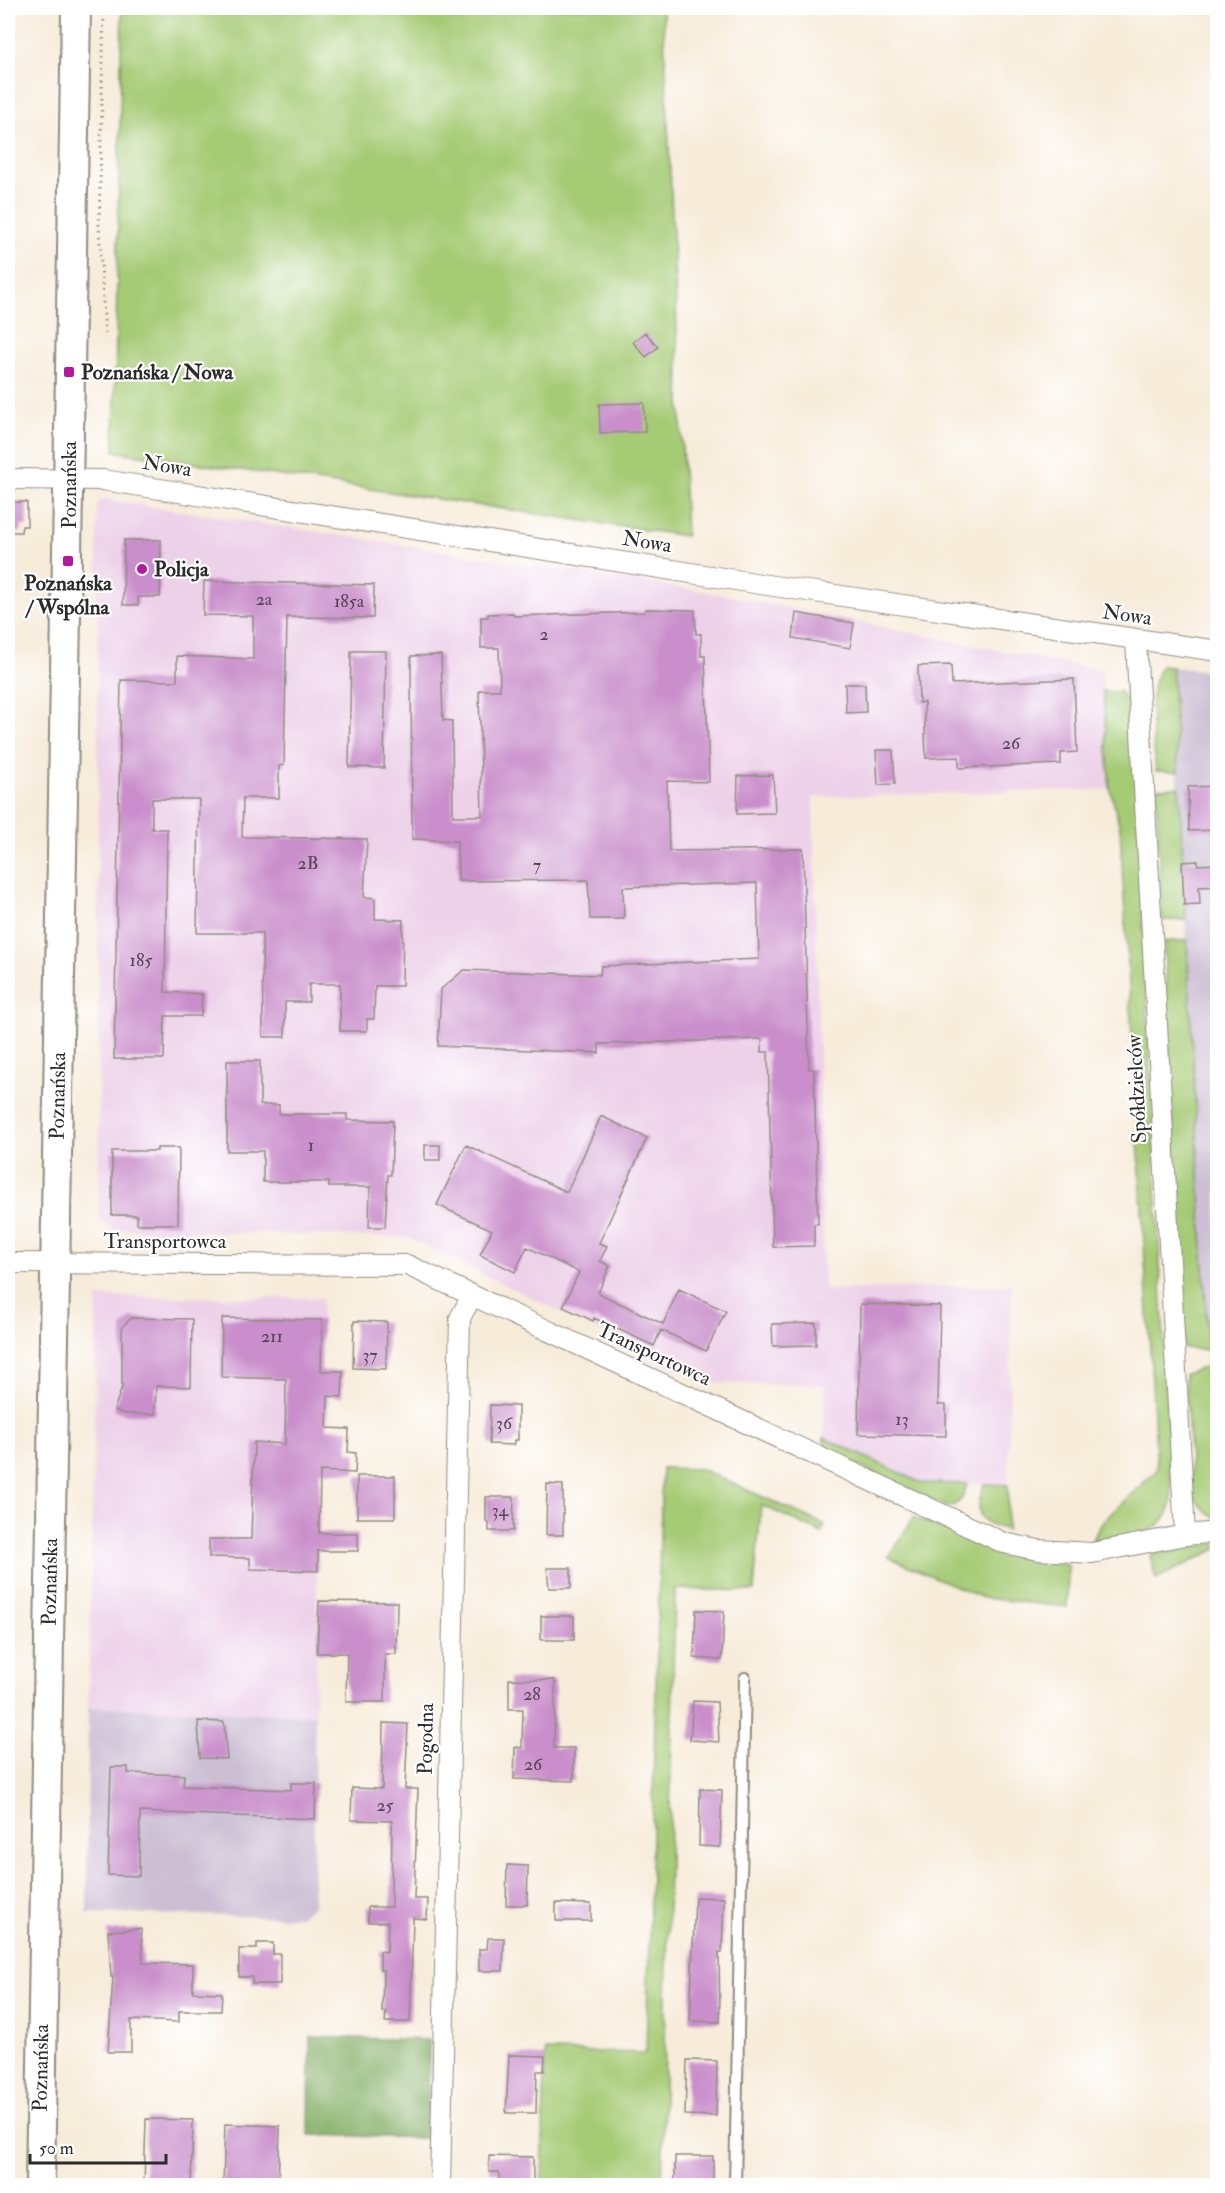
<svg xmlns="http://www.w3.org/2000/svg" width="1225" height="2193" font-family="'IM FELL Double Pica',serif">
	<style>
		.built { fill: #edd1e9 }
		.industrial { fill: #ccbfd4 }
		.green { fill: #a6cb75; stroke: #687b50; stroke-width: 1.5 }
		.forest { fill: #84af66; stroke: #586d48; stroke-width: 1.5 }
		.building { fill: #c98ecb }
		.lines { fill: none; stroke-linecap: round; stroke-linejoin: round }
		.lane-casing { stroke: #918c82; stroke-width: 14 }
		.street-casing { stroke: #918c82; stroke-width: 22 }
		.secondary-casing { stroke: #918c82; stroke-width: 32 }
		.path { stroke: #918c82; stroke-width: 3; stroke-dasharray: 1.5 4.5; stroke-linecap: butt }
		.lane { stroke: #fff; stroke-width: 10 }
		.street { stroke: #fff; stroke-width: 20 }
		.secondary { stroke: #fff; stroke-width: 28 }
		.poi-dot { fill: #b5179e; stroke: #fff; stroke-width: 2 }
		.labels { text-anchor: middle; dominant-baseline: central; stroke-width: 4.5; stroke-linejoin: round; paint-order: stroke }
		.number-label { font-size: 18px; fill: #524453 }
		.poi-label { font-size: 21px; font-weight: bold; fill: #2b2b2b; stroke: #fff; text-anchor: start }
		.street-label { font-size: 21px; fill: #2b2b2b; stroke: #fff }
	</style>
	<rect width="100%" height="100%" fill="#fff"/>
	<filter id="ink" filterUnits="userSpaceOnUse"><feTurbulence type="fractalNoise" baseFrequency=".0167" numOctaves="2"/><feDisplacementMap in="SourceGraphic" scale="12" xChannelSelector="R" yChannelSelector="G"/><feConvolveMatrix kernelMatrix="1 2 1 2 8 2 1 2 1" color-interpolation-filters="sRGB"/></filter>
	<filter id="wash" filterUnits="userSpaceOnUse"><feTurbulence type="fractalNoise" baseFrequency=".008" numOctaves="4" result="noise"/><feDisplacementMap in="SourceGraphic" scale="24" xChannelSelector="R" yChannelSelector="G"/><feGaussianBlur stdDeviation="1.35" result="paint"/><feColorMatrix in="noise" values="0 0 0 0 0 0 0 0 0 0 0 0 0 0 0 0 0 1.4 0 .05"/><feComposite in="paint" operator="in"/></filter>
	<g filter="url(#wash)">
		<rect width="100%" height="100%" fill="#f7ecda"/>
		<!-- built -->
		<path class="built" d="M103,499L714,593L1102,671L1110,789L813,797L824,1290L1012,1285L1008,1485L922,1483L824,1438L825,1385L706,1383L409,1238L114,1229L99,1218L97,505Z
			M97,1297L322,1298L315,1715L88,1707Z"/>
		<!-- industrial -->
		<path class="industrial" d="M1172,667L1217,672V1450L1213,1447Z
			M88,1707L315,1715L313,1906L299,1917L87,1913Z"/>
		<!-- green -->
		<path class="green" d="M122,8H663L686,536L114,451Z
			M1161,666L1172,667L1178,772L1156,771C1154,737 1144,697 1161,666Z
			M1103,691L1120,692L1132,707L1172,1502C1164,1538 1122,1539 1092,1540L1104,1520L1157,1470L1120,828L1110,789Z
			M1179,787L1186,920H1162L1156,788Z
			M1187,940L1208,1350L1184,1348L1164,942Z
			M1209,1366L1213,1447L1217,1450V1518L1206,1512L1192,1495L1185,1374Z
			M824,1438L922,1483L967,1484C964,1497 961,1504 947,1507L823,1449Z
			M662,1468L701,1469L825,1525L822,1533L761,1505L754,1591L675,1589L662,2185L542,2186L545,2051L646,2053Z
			M984,1484L1008,1485L1007,1530C976,1522 975,1514 984,1484Z
			M914,1517L1011,1556L1068,1565L1067,1607L983,1598L888,1557Z
			M1217,1543V1549L1156,1579L1150,1555Z"/>
		<!-- forest -->
		<path class="forest" d="M310,2037L429,2040L428,2138L309,2135Z"/>
		<g id="blocks">
			<!-- building -->
			<path class="building" d="M645,332L658,347L646,357L633,342Z
				M644,403L645,432L600,433L599,404Z
				M8,502H27V526H22L21,532H8Z
				M124,540H161L160,597H138V605H123Z
				M204,581L374,585L373,618L287,617L284,765L279,766V798H243L242,837L367,839L364,897L375,898V919L403,920L402,986H375L374,1019H367V1031H340V984H309V1002H285V1037H263L262,933H197L199,799H152V829H167L165,992L202,994L201,1016H165L164,1059H114L121,680L177,681V656L253,659V616L203,615Z
				M645,609L695,610L696,634H701V656H705L709,782L667,781L669,851L803,849L809,1069H814L818,1224H814V1246L773,1247L768,1052H762V1039L599,1044V1053L438,1046L441,989L464,970L600,975L601,966L759,959L757,883L623,887L624,919H590L588,880L458,881L457,841L412,839L411,656L441,655L443,720L452,721L453,816H482L479,690H500L499,648H481V617H488V614L513,613L514,616L645,612Z
				M796,613L854,623L850,648L793,638Z
				M351,651H386L384,768L349,767Z
				M951,665L952,684L1074,679L1077,752L1061,753V764L959,768V757L926,758L924,702L919,703L918,666Z
				M845,684H865L866,712L846,713Z
				M876,750H893L895,784L878,785Z
				M773,775L775,813L737,814L738,776Z
				M1218,786V830L1189,831L1188,787Z
				M1198,861V865L1218,864V886L1199,887L1200,904L1184,905L1182,862Z
				M227,1061H260V1105H279V1114H347V1120L393,1121L391,1175H388L385,1227H369L370,1187H329V1182H263V1151H227Z
				M601,1116L647,1138L599,1243L607,1246L600,1261L610,1266L598,1293L663,1324L679,1289L726,1311L706,1351L661,1330L654,1346L594,1318L593,1321L563,1307L579,1272L527,1247L515,1272L480,1255L492,1230L437,1205L466,1145L567,1192Z
				M425,1145H440V1160H425Z
				M157,1148H179L178,1224H137V1215H112V1151H157Z
				M860,1304L940,1306L938,1405H946V1436L858,1434Z
				M131,1318L192,1319L191,1387L156,1386L155,1414H125L114,1410L122,1387V1327Z
				M222,1318L322,1320L321,1371H343L342,1397L328,1396L327,1428L349,1429L348,1452L356,1453L355,1473L320,1471L319,1533H358V1551H318V1571L250,1569V1558L209,1557V1539H251L254,1442L285,1444L286,1379L221,1377Z
				M354,1321L387,1322L386,1369L353,1368Z
				M816,1323V1345L773,1346L772,1324Z
				M490,1405L518,1406V1440H514V1445L489,1444Z
				M357,1476H395V1518H357Z
				M547,1484L563,1485V1535H546Z
				M486,1497H514L513,1531H489V1522H486Z
				M547,1568H571V1588H549Z
				M319,1601L397,1602L396,1654H385V1702H346L347,1653H317Z
				M696,1610L724,1611L722,1660L694,1658Z
				M541,1616H574V1640H541Z
				M509,1679L555,1680L554,1748H574V1781L514,1779L515,1747L522,1748L523,1709H509Z
				M693,1701L717,1702L719,1742L690,1740Z
				M198,1721L224,1722L227,1759L200,1758Z
				M383,1723L408,1724L405,1789H418L414,1899H428L427,1919L413,1918L410,2022H385L386,2012H382L383,1970H380V1951L387,1952L388,1922H368V1907H391L392,1821L351,1820L352,1788L382,1789Z
				M111,1767H128V1773L184,1775L183,1786L291,1790V1783H316L315,1819L140,1812L139,1876L108,1875Z
				M700,1789L722,1790L720,1847L699,1846Z
				M507,1865L528,1866L527,1905H506Z
				M695,1897L724,1898L722,1952H719L720,2022L690,2021Z
				M556,1903L591,1904V1921H556Z
				M141,1929L143,1963L193,1964V1992L222,1993L221,2011H179V2022L131,2020V2052H108L113,1977H111L108,1931Z
				M488,1938H504L503,1971H479V1949H487Z
				M257,1943H273V1954H280V1984H252V1977H239V1949H257Z
				M509,2055L545,2056L544,2071H537L536,2113H506Z
				M687,2060L717,2061L716,2116L685,2115Z
				M146,2119L193,2120L191,2186H144Z
				M225,2124L280,2126L278,2186H223Z
				M489,2156L533,2157V2186H499V2172H489Z
				M675,2156H713V2186H675Z"/>
		</g>
	</g>
	<g filter="url(#ink)">
		<use href="#blocks" fill-opacity="0" stroke="#918c82" stroke-width="1.5"/>
		<g class="lines">
			<!-- lane casing -->
			<g class="lane-casing">
				<path id="lane" d="M735,2186L745,1678"/>
			</g>
			<!-- street casing -->
			<g class="street-casing">
				<path id="street" d="M8,479L103,480L767,585L1218,651
					M1136,641L1185,1535
					M8,1263L407,1265L1004,1543L1038,1550L1092,1553L1185,1535L1218,1532
					M440,2186L460,1318L472,1296"/>
			</g>
			<!-- secondary casing -->
			<g class="secondary-casing">
				<path id="secondary" d="M40,2186L76,8"/>
			</g>
			<!-- path -->
			<path class="path" d="M104,8L99,227L105,335"/>
			<!-- lane -->
			<use href="#lane" class="lane"/>
			<!-- street -->
			<use href="#street" class="street"/>
			<!-- secondary -->
			<use href="#secondary" class="secondary"/>
		</g>
	</g>
	<!-- markers -->
	<g class="poi-dot">
		<rect x="63" y="366" width="12" height="12" rx="3"/>
		<rect x="62" y="555" width="12" height="12" rx="3"/>
		<circle cx="142" cy="569" r="6"/>
	</g>
	<g class="labels">
		<!-- number labels -->
		<g class="number-label">
			<text x="264" y="599">2a</text>
			<text x="349" y="601">185a</text>
			<text x="544" y="634">2</text>
			<text x="1011" y="743">26</text>
			<text x="308" y="863">2B</text>
			<text x="537" y="865">7</text>
			<text x="141" y="960">185</text>
			<text x="311" y="1145">1</text>
			<text x="272" y="1336">211</text>
			<text x="370" y="1355">37</text>
			<text x="902" y="1419">13</text>
			<text x="504" y="1423">36</text>
			<text x="500" y="1510">34</text>
			<text x="532" y="1694">28</text>
			<text x="533" y="1764">26</text>
			<text x="385" y="1805">25</text>
		</g>
		<!-- poi labels -->
		<g class="poi-label">
			<text x="81" y="372">Poznańska / Nowa</text>
			<text x="154" y="569">Policja</text>
			<text x="68" y="583" text-anchor="middle">Poznańska<tspan x="68" dy="24">/ Wspólna</tspan></text>
		</g>
		<!-- street labels -->
		<g class="street-label">
			<text transform="translate(167 466) rotate(9)">Nowa</text>
			<text transform="translate(69 485) rotate(-90)">Poznańska</text>
			<text transform="translate(647 542) rotate(9)">Nowa</text>
			<text transform="translate(1127 615) rotate(8)">Nowa</text>
			<text transform="translate(1137 1089) rotate(-93)">Spółdzielców</text>
			<text transform="translate(58 1096) rotate(-89)">Poznańska</text>
			<text x="165" y="1241">Transportowca</text>
			<text transform="translate(654 1354) rotate(25)">Transportowca</text>
			<text transform="translate(50 1582) rotate(-89)">Poznańska</text>
			<text transform="translate(426 1739) rotate(-89)">Pogodna</text>
			<text transform="translate(41 2068) rotate(-89)">Poznańska</text>
		</g>
	</g>
	<!-- margin -->
	<rect width="1225" height="2193" fill="none" stroke="#fff" stroke-width="30"/>
	<!-- scale -->
	<path d="M30 2154v9h136v-9" fill="none" stroke="#2b2b2b" stroke-width="3"/>
	<text x="39" y="2154" font-size="18" fill="#2b2b2b" stroke="#ffffff" stroke-width="4.5" paint-order="stroke">50 m</text>
</svg>
